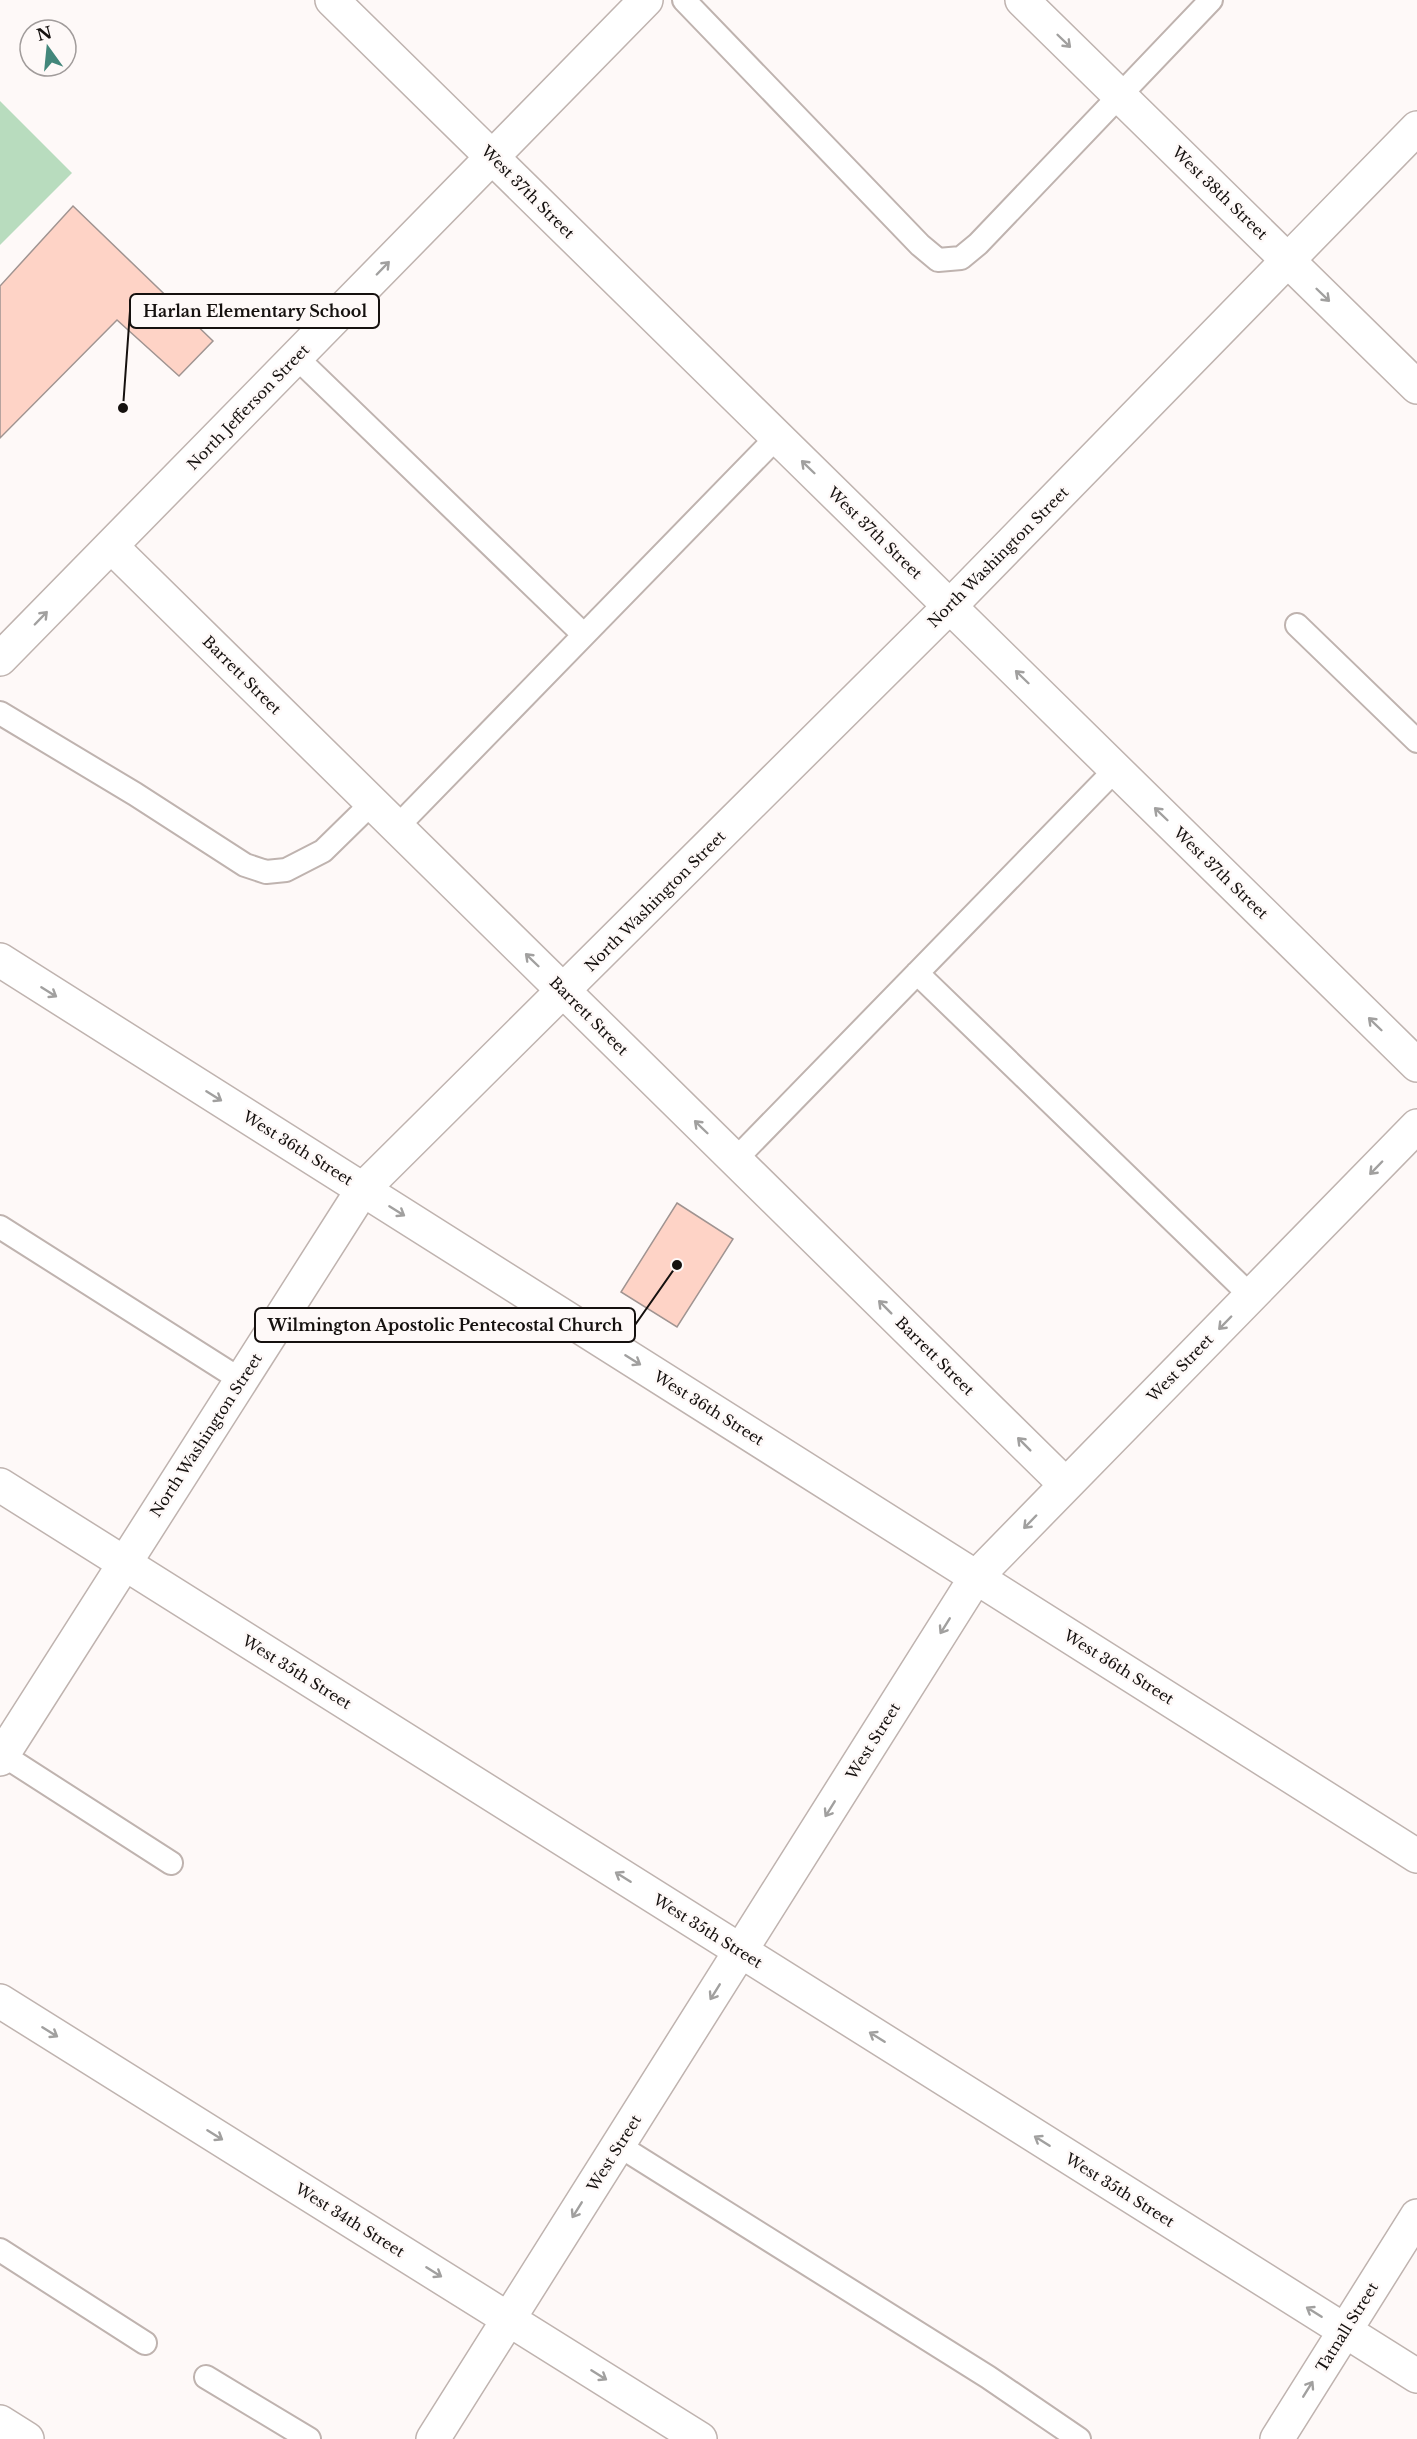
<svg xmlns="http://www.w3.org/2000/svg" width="1417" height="2439" font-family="'Libre Baskerville',serif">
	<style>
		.pitch { fill: #b8dcbe }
		.building { fill: #fed3c6; stroke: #a09491; stroke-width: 1.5 }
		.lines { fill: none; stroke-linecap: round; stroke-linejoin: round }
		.service-casing { stroke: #bfb3af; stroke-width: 26 }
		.minor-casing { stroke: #bfb3af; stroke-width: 36 }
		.secondary-casing { stroke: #bfb3af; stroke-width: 36 }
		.service { stroke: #fff; stroke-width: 22 }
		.minor { stroke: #fff; stroke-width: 33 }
		.secondary { stroke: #fff; stroke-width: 33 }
		.oneway { stroke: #a1a09f }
		.labels { text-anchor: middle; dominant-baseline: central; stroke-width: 5; stroke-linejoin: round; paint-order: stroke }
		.street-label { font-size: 15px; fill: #15110f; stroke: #fef9f8 }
		.leader { fill: none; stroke: #15110f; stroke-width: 2 }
		.callout-dot { fill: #15110f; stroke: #fef9f8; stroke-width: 2 }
		.callout { fill: #fef9f8; stroke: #15110f; stroke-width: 2 }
		.callout-label { font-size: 16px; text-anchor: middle; font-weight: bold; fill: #15110f }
	</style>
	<rect width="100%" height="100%" fill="#fef9f8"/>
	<!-- pitch -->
	<path class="pitch" d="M0,101L72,173L0,245Z"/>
	<!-- building -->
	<path class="building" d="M73,206L213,341L179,376L117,320L0,438V286Z
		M677,1203L733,1239L677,1327L621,1292Z"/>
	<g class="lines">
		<!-- service casing -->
		<g class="service-casing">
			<path id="service" d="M684,0L920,245L938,260L961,258L978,244L1211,0
				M296,357L584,635L777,437
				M1297,625L1417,741
				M0,713L135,794L245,865L266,872L286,870L323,851L372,803
				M397,827L584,635
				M917,973L1251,1296
				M735,1160L1116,769
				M0,1227L241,1380
				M3,1755L171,1863
				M618,2145L988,2377L1079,2439
				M0,2250L145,2343
				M206,2377L309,2439"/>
		</g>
		<!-- minor casing -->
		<g class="minor-casing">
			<path id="minor" d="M332,0L1417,1065
				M1022,0L1417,387
				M111,546L1066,1485
				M0,659L646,0
				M0,960L1417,1856
				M0,1485L1417,2376
				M0,2001L700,2439
				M0,2422L27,2439
				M433,2439L976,1577L1417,1126
				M1277,2439L1417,2216"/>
		</g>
		<!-- secondary casing -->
		<g class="secondary-casing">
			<path id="secondary" d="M0,1759L363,1189L950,606L1417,128"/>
		</g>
		<!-- service -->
		<use href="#service" class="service"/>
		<!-- minor -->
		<use href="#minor" class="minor"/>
		<!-- secondary -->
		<use href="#secondary" class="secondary"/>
	</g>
	<!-- one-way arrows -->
	<defs><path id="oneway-shaft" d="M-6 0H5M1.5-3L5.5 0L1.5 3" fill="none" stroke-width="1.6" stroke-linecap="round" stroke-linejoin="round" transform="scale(1.5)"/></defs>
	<g class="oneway">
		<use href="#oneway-shaft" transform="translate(1064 41) rotate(44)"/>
		<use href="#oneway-shaft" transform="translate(383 268) rotate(-46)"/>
		<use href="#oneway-shaft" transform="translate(1323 295) rotate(44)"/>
		<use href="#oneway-shaft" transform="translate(808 467) rotate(-136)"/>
		<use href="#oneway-shaft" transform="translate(41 618) rotate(-46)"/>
		<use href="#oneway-shaft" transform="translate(1022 677) rotate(-136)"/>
		<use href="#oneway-shaft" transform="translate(1161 814) rotate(-136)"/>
		<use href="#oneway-shaft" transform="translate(532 960) rotate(-136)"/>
		<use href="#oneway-shaft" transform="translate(49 992) rotate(32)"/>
		<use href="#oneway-shaft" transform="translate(1375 1024) rotate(-136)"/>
		<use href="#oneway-shaft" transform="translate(214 1096) rotate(32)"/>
		<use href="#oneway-shaft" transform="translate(701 1127) rotate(-136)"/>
		<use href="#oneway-shaft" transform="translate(1376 1168) rotate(134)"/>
		<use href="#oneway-shaft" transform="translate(397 1211) rotate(32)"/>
		<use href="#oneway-shaft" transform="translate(885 1307) rotate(-135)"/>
		<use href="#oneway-shaft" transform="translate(1225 1323) rotate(134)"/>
		<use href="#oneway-shaft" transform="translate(633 1360) rotate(32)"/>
		<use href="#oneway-shaft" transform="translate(1024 1444) rotate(-135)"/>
		<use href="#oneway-shaft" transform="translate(1030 1522) rotate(134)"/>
		<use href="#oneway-shaft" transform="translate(945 1626) rotate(122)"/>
		<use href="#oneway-shaft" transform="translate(830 1809) rotate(122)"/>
		<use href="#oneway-shaft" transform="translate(623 1877) rotate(-148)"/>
		<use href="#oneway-shaft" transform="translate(715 1992) rotate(122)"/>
		<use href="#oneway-shaft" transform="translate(50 2032) rotate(32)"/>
		<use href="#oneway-shaft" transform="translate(877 2037) rotate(-148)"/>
		<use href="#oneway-shaft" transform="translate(215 2135) rotate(32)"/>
		<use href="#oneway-shaft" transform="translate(1042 2141) rotate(-148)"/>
		<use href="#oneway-shaft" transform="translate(577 2210) rotate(122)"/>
		<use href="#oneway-shaft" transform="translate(434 2272) rotate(32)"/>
		<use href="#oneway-shaft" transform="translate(1314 2312) rotate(-148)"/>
		<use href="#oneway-shaft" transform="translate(599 2375) rotate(32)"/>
		<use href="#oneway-shaft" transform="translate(1308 2389) rotate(-58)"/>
	</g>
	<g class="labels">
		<!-- street labels -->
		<g class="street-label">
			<text transform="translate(528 192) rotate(45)">West 37th Street</text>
			<text transform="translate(1220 193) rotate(44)">West 38th Street</text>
			<text transform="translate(248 407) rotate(-46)">North Jefferson Street</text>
			<text transform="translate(875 533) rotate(44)">West 37th Street</text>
			<text transform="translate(998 557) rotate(-45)">North Washington Street</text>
			<text transform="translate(242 675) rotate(45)">Barrett Street</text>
			<text transform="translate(1221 873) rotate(44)">West 37th Street</text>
			<text transform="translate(655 901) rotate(-45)">North Washington Street</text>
			<text transform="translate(589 1016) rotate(45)">Barrett Street</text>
			<text transform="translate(298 1148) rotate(32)">West 36th Street</text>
			<text transform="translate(935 1356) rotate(45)">Barrett Street</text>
			<text transform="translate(1180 1368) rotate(-46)">West Street</text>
			<text transform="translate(709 1408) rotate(32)">West 36th Street</text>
			<text transform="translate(206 1435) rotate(-57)">North Washington Street</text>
			<text transform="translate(1119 1667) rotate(32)">West 36th Street</text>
			<text transform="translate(297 1672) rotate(32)">West 35th Street</text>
			<text transform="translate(873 1741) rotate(-58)">West Street</text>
			<text transform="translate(708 1931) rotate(32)">West 35th Street</text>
			<text transform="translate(614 2153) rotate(-58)">West Street</text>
			<text transform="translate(1120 2190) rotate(32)">West 35th Street</text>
			<text transform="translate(350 2220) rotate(32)">West 34th Street</text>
			<text transform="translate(1347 2327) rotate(-58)">Tatnall Street</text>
		</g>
	</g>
	<!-- callouts -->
	<path class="leader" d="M123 408L130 311M677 1265L635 1325"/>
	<g class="callout-dot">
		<circle cx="123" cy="408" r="6"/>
		<circle cx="677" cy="1265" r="6"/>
	</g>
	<g class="callout">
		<rect x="130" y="294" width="249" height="34" rx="6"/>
		<rect x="255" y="1308" width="380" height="34" rx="6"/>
	</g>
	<g class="callout-label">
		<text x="255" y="317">Harlan Elementary School</text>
		<text x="445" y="1331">Wilmington Apostolic Pentecostal Church</text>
	</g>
	<!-- north arrow -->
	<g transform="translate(48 48) rotate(345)"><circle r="28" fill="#fef9f8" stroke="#a19c9b" stroke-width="1.5"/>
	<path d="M0-4.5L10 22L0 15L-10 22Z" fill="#43877b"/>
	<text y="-9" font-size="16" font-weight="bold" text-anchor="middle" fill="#15110f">N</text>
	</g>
</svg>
